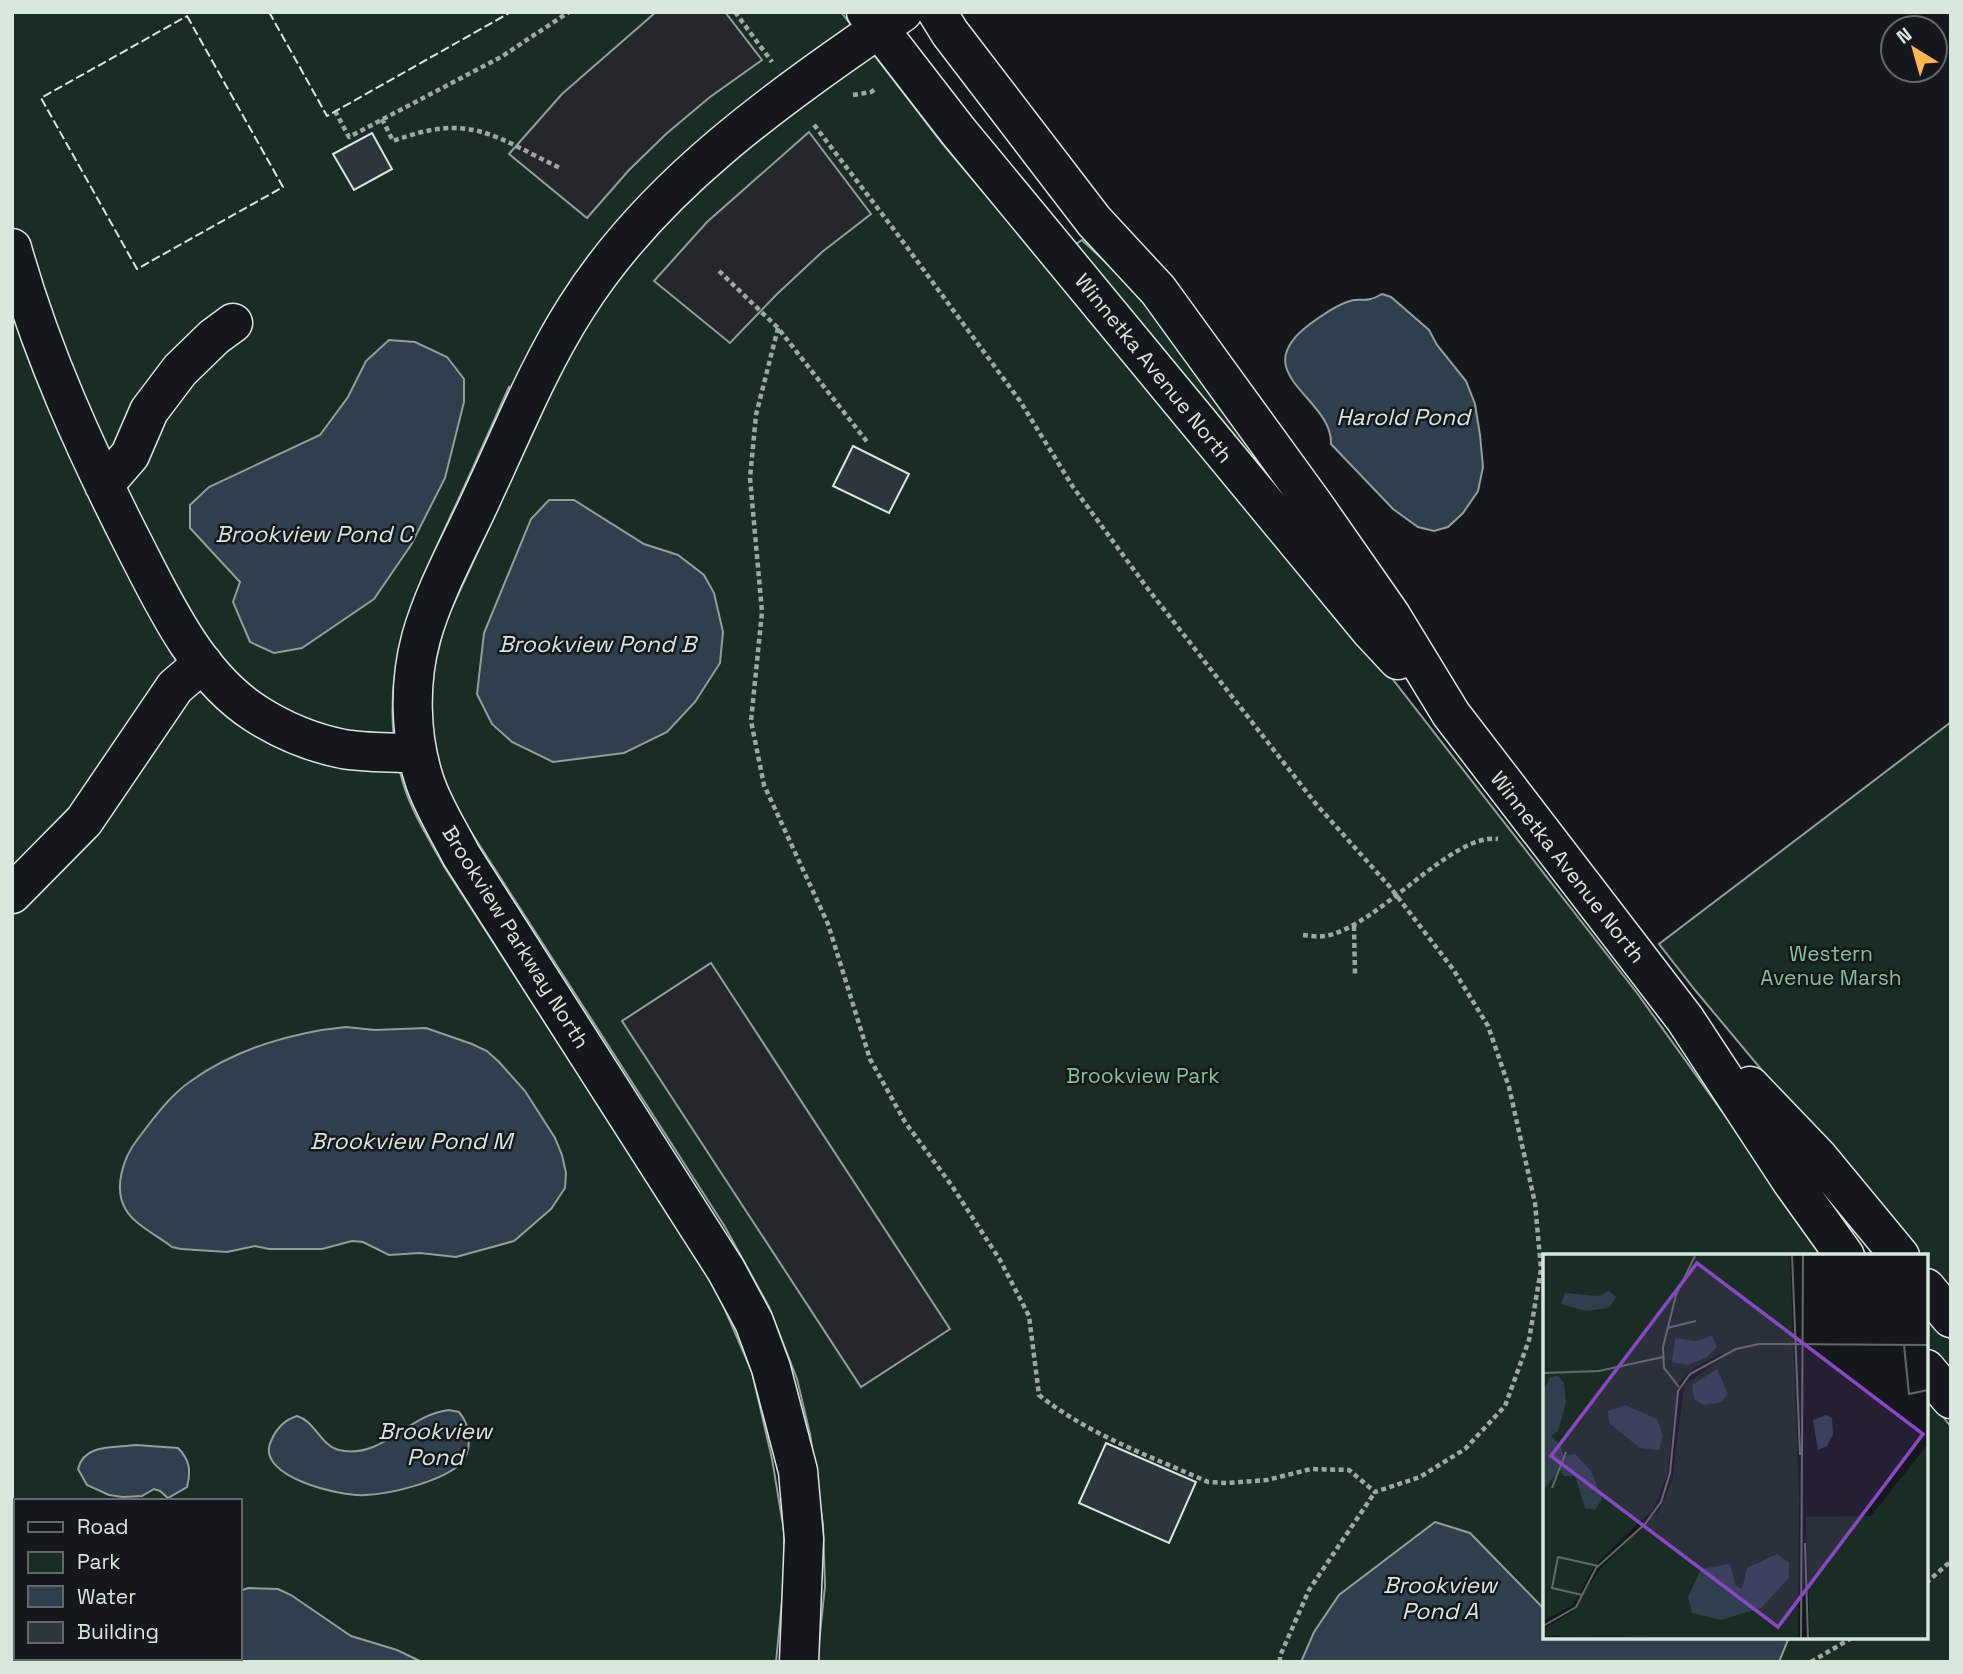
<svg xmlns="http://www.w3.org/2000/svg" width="1963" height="1674" font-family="'Space Grotesk',sans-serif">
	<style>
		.green { fill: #1a2d24; stroke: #939e99; stroke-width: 2; fill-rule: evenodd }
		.parking { fill: #24282b; stroke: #939e99; stroke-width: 2 }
		.water { fill: #2f3f4d; stroke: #939e99; stroke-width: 2 }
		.building { fill: #2c363c; stroke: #d8e6dc; stroke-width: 2 }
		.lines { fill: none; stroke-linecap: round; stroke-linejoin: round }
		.minor-casing { stroke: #d8e6dc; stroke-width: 41 }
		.path { stroke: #9da8a2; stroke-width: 4.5; stroke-dasharray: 5 3.5; stroke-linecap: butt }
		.minor { stroke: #14181c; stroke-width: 38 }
		.fence { stroke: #d8e6dc; stroke-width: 2; stroke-dasharray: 9 3.5; stroke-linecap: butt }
		.labels { text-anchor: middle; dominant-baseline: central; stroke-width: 5; stroke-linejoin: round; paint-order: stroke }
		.street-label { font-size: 21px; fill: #d8e6dc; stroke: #14181c }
		.park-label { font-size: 21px; fill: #8ac095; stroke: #14181c }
		.water-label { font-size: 23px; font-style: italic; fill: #d8e6dc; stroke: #14181c }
		.inset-road { fill: none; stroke: #626a69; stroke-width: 2 }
		.view { fill: #8948c3; fill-opacity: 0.15; stroke: #8948c3; stroke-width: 3.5 }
		.inset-edge { fill: none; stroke: #d8e6dc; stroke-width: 3.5 }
	</style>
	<rect width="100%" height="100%" fill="#14181c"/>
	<!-- green -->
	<path class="green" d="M12,12H841L942,143L1380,663L1637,993L1826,1256H1545V1637H1926V1395L1951,1427V1662H817L825,1586L823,1525L810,1434L797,1379L769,1307L725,1227L453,804L441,776L432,726L431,680L445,623L541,415L509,387C490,429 472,471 452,513C411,602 373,682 403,783C412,813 430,841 445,868L694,1253L720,1298L752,1372L772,1459L784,1531V1580L776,1662H12ZM16,1501H240V1658H16Z
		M1082,240L1148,302L1231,412L1301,525L1076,244Z
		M1951,722V1296L1926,1267V1256H1917L1695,990L1659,944Z
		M1926,1311L1951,1340V1379L1926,1348Z"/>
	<!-- parking -->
	<path class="parking" d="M656,12H725L762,60L710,97L666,134L629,170L587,218L509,154L562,94Z
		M809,132L871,214L822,252L776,295L730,343L654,281L707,222Z
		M711,963L950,1329L861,1387L622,1021Z"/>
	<!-- water -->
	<path class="water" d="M1382,294L1391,297L1429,330L1437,345L1466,381L1475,404L1480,435L1483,467L1478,491L1463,513L1448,527L1434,531L1418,527L1393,509L1331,444C1333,397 1243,374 1310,324C1321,316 1335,306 1347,302C1361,296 1364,305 1382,294Z
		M389,340L415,342L447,357L464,379V402L445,478L411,545L374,599L302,648L274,653L250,642L233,602L240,582L190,528V505L209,487L320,435L348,397L366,361Z
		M549,500H574L644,544L678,555L704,575L714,593L723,632L720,663L695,702L667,732L624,753L553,762L512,742L492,724L477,694L484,633L531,519Z
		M346,1027L375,1030L426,1028L472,1044L487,1051L499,1062L525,1091L555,1138L562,1155L566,1173L565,1188L551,1209L514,1241L456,1257L420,1253L389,1255L363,1242L352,1241L322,1249H269L255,1246L227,1252L181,1249L172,1247C158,1236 135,1225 126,1210C113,1189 123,1158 137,1140C152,1120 170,1095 191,1081C235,1049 294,1032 346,1027Z
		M449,1410L459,1412C471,1426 474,1453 458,1466C438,1482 391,1494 366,1495C342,1497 254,1477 271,1441C276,1429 284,1420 297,1416C315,1421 321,1446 339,1450C382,1460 409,1414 449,1410Z
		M136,1445L178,1448C190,1460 191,1471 187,1487L168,1498L160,1491L154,1489L142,1496L123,1497L109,1495L87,1485L78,1469C84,1443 116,1448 136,1445Z
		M1435,1522L1470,1533L1545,1610V1637H1789L1788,1640L1779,1662H1301L1314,1632L1339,1595Z
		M248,1588L278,1589L291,1595L351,1636L397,1650L422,1662H12V1593L16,1599V1658H240V1591Z"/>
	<!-- building -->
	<path class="building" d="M372,133L392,169L354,190L333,154Z
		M853,446L909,474L889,513L833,486Z
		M1106,1443L1196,1482L1169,1543L1079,1503Z"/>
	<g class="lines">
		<!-- minor casing -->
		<g class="minor-casing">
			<path id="minor" d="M866,12L958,131L1370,630L1398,660
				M937,12L950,33L1094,221L1158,290L1314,505L1390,614L1451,714L1685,1019L1792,1182L1845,1256
				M12,248C41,352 86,451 135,547C165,606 198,676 255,713C281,730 313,743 343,749C367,753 393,752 417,754
				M104,485L130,455L149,411L180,370L214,337L233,323
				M12,894L84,821L175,687L203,663
				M1750,1086L1819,1158L1900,1256
				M1926,1288L1951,1318
				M1926,1369L1951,1399
				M81,1658L82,1662
				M799,1662L804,1539L798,1471L771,1368L754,1322L726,1270L461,855C449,831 432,805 424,779C410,735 409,683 421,638C435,588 463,540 484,493C513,431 539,366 576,308C655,182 783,95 903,12"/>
		</g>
		<!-- path -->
		<path class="path" d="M735,12L772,62
			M853,95L871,92L877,88
			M335,111L349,137L501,57L569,12
			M382,119L393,141C471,112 493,136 562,169
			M719,271L778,328L868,443
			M778,328L756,415L750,478L762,612L751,721L764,785L828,924L870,1059L905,1122L952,1186L1000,1260L1029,1316L1039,1395C1089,1435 1150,1456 1208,1482L1227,1483L1267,1480L1311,1469L1349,1470L1375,1492L1420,1477L1465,1449L1505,1406L1529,1340L1541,1269L1535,1203L1509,1087L1488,1026L1453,969L1390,887L1316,804L1148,589L1073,487L1020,401L895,231L812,122
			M1354,926L1355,974
			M1303,935C1310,936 1318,937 1325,936C1378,927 1452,832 1498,839
			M1926,1583L1951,1561
			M1280,1662V1656L1309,1590L1375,1492
			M1811,1662L1853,1637"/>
		<!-- minor -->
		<use href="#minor" class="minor"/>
		<!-- fence -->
		<path class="fence" d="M269,12L327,116L511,12
			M187,16L283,187L137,269L41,98Z"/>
	</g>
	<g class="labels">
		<!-- street labels -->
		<g class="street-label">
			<text transform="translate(1154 368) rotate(51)">Winnetka Avenue North</text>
			<text transform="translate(1568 867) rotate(52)">Winnetka Avenue North</text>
			<text transform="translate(516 937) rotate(58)">Brookview Parkway North</text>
		</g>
		<!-- park labels -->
		<g class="park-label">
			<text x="1831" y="953">Western<tspan x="1831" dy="24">Avenue Marsh</tspan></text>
			<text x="1143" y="1075">Brookview Park</text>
		</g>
		<!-- water labels -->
		<g class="water-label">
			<text x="1403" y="417">Harold Pond</text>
			<text x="314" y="534">Brookview Pond C</text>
			<text x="597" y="644">Brookview Pond B</text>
			<text x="411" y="1141">Brookview Pond M</text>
			<text x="435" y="1431">Brookview<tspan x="435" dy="26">Pond</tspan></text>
			<text x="1440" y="1585">Brookview<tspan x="1440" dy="26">Pond A</tspan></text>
		</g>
	</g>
	<!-- overview -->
	<g transform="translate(1543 1254)">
		<rect width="385" height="385" fill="#14181c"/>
		<path d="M0,0H247L256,242L255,385L1,382L2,374L29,358L55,317L116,257L129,227L141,131L180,104L179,99L151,114L135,129L124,222L111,254L52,311L30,351L0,367ZM385,190V385H267L263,263L328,262Z" fill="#1a2d24"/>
		<path d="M66,37L73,43L66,54L43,57L18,50L22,39L55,42ZM169,82L174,93L164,103L145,111L129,108L132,84L153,87ZM174,115L185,140L179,148L160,151L151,145L149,131ZM15,122L21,129L23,149L15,177L8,182L17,190L20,202L32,200L48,217L59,245L52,256L42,254L32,222H21L17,216L0,236V138L7,123ZM82,151L114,165L120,181L116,196L97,194L66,169L65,157ZM283,161L289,164L290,181L284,192L275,196L270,166ZM234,300L246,309V324L218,354L178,366L149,359L145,343L158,315L187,310L193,332L199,335L204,314Z" fill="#2f3f4d"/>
		<path class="inset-road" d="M249,0L257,201M124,74L153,67M361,91L366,140L385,136M0,119L56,117L120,103M136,133L121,114L120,93L133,41L152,2M9,234L23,198M262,289L265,385M39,341L9,334L15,303L55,312M0,372L33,353L53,314L102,270L118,248L127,219L135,137L147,120L193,95L216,90L385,91M258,385L260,0"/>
		<path class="view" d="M154,9L380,180L235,373L8,202Z"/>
		<rect width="385" height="385" class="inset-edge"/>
	</g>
	<!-- border -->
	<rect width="1963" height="1674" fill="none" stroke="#d8e6dc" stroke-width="28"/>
	<!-- legend -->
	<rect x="14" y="1499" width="228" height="161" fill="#14181c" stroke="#626a69" stroke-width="2"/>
	<rect x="28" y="1522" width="35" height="10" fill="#14181c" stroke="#626a69" stroke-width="2"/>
	<text x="77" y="1534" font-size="21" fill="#d8e6dc">Road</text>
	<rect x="28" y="1552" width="35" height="21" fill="#1a2d24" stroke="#626a69" stroke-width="2"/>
	<text x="77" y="1569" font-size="21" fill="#d8e6dc">Park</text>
	<rect x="28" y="1586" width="35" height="21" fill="#2f3f4d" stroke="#626a69" stroke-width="2"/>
	<text x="77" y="1604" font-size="21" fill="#d8e6dc">Water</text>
	<rect x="28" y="1622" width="35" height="21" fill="#2c363c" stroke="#626a69" stroke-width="2"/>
	<text x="77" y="1639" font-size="21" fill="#d8e6dc">Building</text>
	<!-- north arrow -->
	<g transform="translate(1914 49) rotate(323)"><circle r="33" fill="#14181c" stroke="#626a69" stroke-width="2"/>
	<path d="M0-5L12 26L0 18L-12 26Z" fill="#ffb74d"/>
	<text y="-10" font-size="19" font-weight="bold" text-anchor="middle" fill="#d8e6dc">N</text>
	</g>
</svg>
